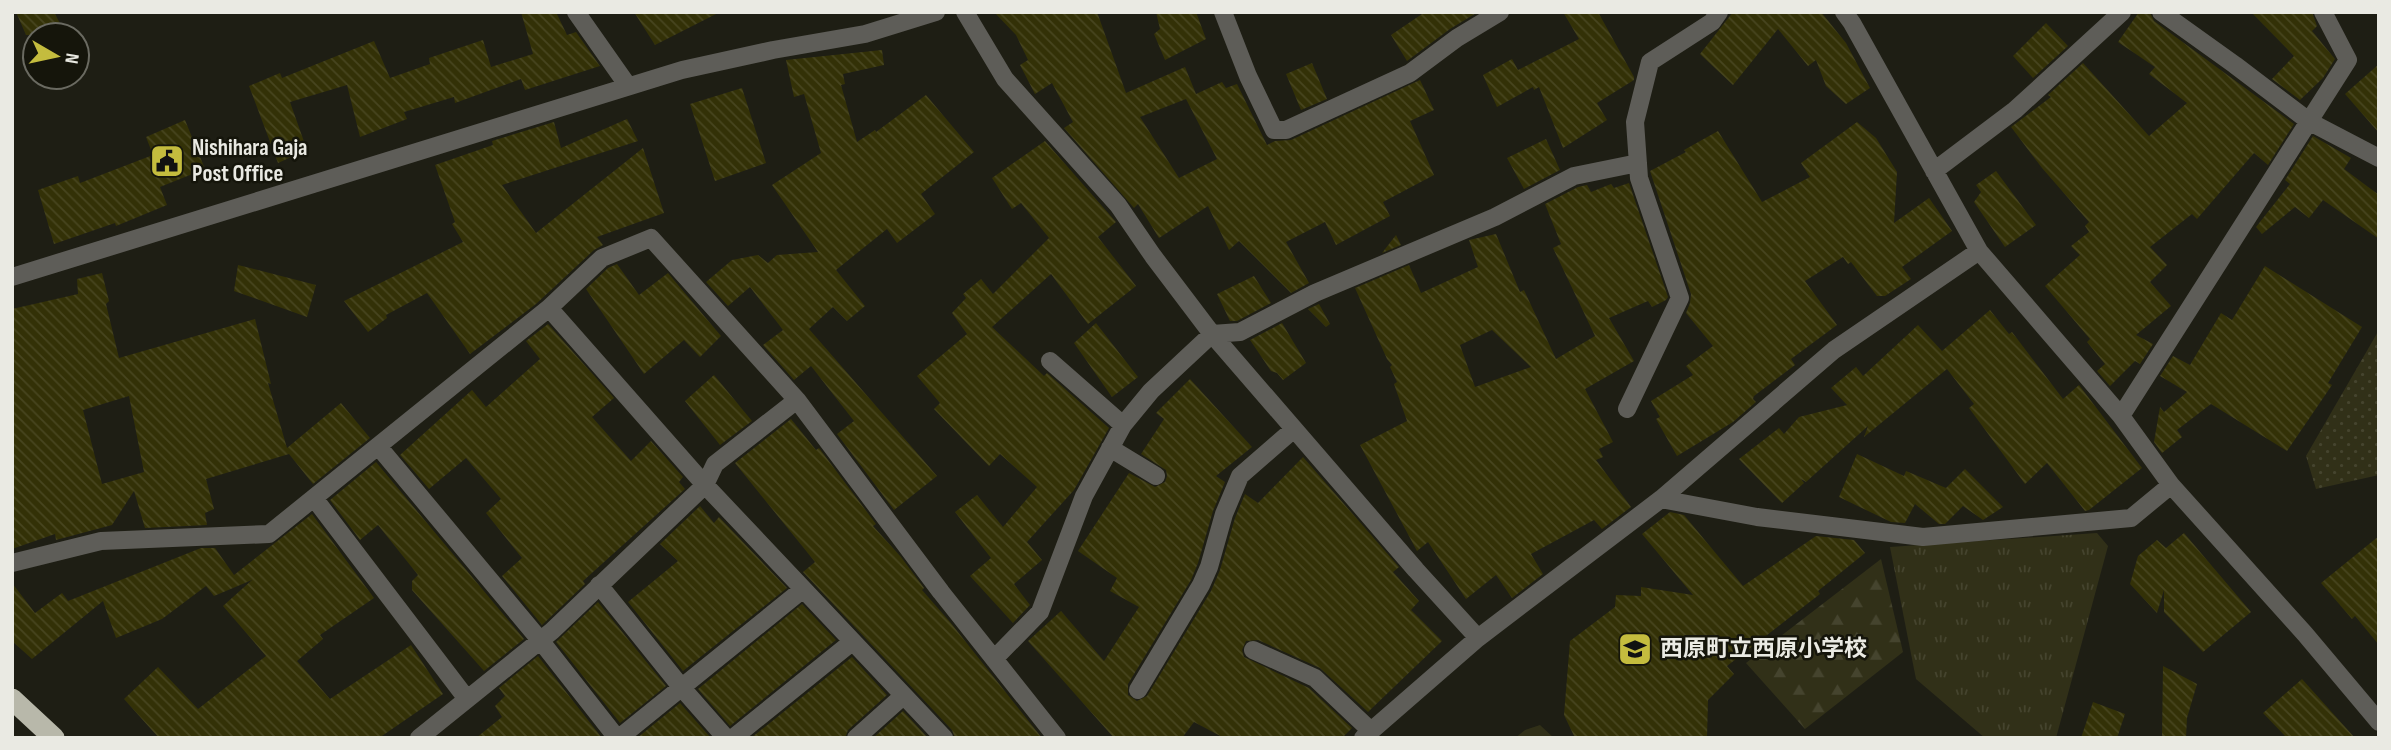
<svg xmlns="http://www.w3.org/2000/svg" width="2391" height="750" font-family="'Sofia Sans Condensed','Noto Sans JP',sans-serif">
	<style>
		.grass { fill: url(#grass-dots) }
		.forest { fill: url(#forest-firs) }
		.park { fill: url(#park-tufts) }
		.garden { fill: #313018 }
		.building { fill: url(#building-back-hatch); fill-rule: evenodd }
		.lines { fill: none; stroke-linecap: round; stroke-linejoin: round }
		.minor { stroke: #5e5d58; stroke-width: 18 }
		.highway { stroke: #b8b8aa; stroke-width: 21 }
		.labels { text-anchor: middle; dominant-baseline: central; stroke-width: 5; stroke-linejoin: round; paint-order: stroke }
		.poi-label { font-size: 23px; font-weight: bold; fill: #eaeae3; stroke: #15150b; text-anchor: start }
	</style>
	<defs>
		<pattern id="grass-dots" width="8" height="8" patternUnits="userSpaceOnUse" patternTransform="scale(1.75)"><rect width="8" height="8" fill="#313018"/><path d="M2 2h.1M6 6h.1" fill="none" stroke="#45442e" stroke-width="1.8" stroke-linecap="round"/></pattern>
		<pattern id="forest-firs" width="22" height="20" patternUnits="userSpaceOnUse" patternTransform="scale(1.75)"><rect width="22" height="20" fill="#313018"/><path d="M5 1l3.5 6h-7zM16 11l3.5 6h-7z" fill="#45442e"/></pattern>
		<pattern id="park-tufts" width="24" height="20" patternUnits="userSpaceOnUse" patternTransform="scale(1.75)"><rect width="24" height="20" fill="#313018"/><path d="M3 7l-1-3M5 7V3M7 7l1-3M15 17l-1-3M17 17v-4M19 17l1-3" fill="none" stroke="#45442e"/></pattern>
		<pattern id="building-back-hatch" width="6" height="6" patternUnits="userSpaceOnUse" patternTransform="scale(1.75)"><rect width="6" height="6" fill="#333107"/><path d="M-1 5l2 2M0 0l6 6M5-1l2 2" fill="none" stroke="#47451f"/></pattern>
	</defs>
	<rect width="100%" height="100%" fill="#1e1e14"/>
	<!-- grass -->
	<path class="grass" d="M2379,330V475L2316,489L2306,456Z"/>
	<!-- forest -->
	<path class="forest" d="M1881,559L1903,652L1805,729L1746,663Z"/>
	<!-- park -->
	<path class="park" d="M2097,533L2108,546L2056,738H1985L1916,679L1890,547Z"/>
	<!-- garden -->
	<path class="garden" d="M1540,725L1554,738H1515L1525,730Z"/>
	<!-- building -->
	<path class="building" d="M16,12H54L66,35H26Z
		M521,12H556L567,35L576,32L600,66L525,90L521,79L455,103L454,97L404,112L407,119L360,137L347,85L290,102L307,150L278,163L249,86L280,73L282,78L374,41L390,78L430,64L429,58L483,40L491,67L533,54Z
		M634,12H720L655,45Z
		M994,12H1097L1126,93L1185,67L1196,94L1222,82L1226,88L1237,84L1267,145L1275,141L1291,140L1420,80L1434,110L1410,121L1434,175L1383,202L1390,216L1336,245L1325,222L1286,242L1309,283L1291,293L1239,241L1229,250L1208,206L1159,238L1138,204L1134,208L1064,128L1073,122L1052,83L1035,94L1020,65L1028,60L1016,35ZM1186,99L1217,159L1179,178L1140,117Z
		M1156,12H1196L1206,39L1165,60L1154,34L1160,29Z
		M1425,12H1478L1450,29L1407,61L1391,35Z
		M1563,12H1598L1634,77V80L1597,103L1607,120L1563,148L1539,87L1534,90L1533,87L1497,107L1483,75L1512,59L1518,70L1579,39Z
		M1733,12H1821L1846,43L1870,88L1846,104L1826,86L1816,60L1808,66L1778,29L1733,85L1700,54Z
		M2139,12L2150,13L2154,21L2294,124L2268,165L2254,153L2197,219L2192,214L2150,247L2167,265L2150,282L2171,306L2136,335L2153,344L2140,364L2135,361L2110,386L2097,371L2105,364L2087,342L2090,339L2045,286L2080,255L2071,246L2089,232L2085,226L2089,222L2042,168L2011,127L2051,97L2048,95L2083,63L2149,136L2187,103L2149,74L2155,67L2118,42Z
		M2251,12H2312L2317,26L2312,31L2335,59L2323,78L2300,100L2272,79L2294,56Z
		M2046,23L2068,46L2033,78L2013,56Z
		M882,50L884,65L843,74L845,84L841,85L857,142L875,130L876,132L926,95L974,152L921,194L935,214L897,243L887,229L836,270L865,306L847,321L833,307L809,329L937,476L894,510L837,434L854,421L811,366L794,380L763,345L783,330L750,287L728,306L706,282L732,260L758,255L768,263L777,255L818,252L772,185L821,153L804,94L794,97L786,60Z
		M1312,63L1327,99L1301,110L1286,74Z
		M2379,64V133L2345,94Z
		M742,88L766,163L715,181L690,104Z
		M627,119L638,141L502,185L536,233L643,148L664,213L597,237L603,245L594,250L536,304L470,354L427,293L386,315L387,318L368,332L344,301L463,242L452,224L455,222L435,165L493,145L492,141L554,122L561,148Z
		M185,120L205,169L160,187L167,205L116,226L115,223L54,244L38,190L78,176L80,183L153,155L146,137Z
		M1857,122L1876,138L1897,172L1894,223L1929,198L1952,231L1902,267L1911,279L1885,296H1877L1851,262L1848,264L1843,257L1805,281L1837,325L1791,359L1795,365L1754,396L1753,399L1756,402L1733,422L1677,456L1656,419L1660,417L1651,401L1693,375L1686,366L1713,346L1686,313L1690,303L1691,294L1650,171L1686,152L1684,150L1718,131L1762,202L1810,177L1801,163Z
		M2313,136L2351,158L2344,169L2379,195V239L2323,200L2309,218L2295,207L2262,234L2256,227L2290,184L2285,180Z
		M1546,139L1560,170L1524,189L1507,158Z
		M1045,141L1116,222L1098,237L1136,286L1088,324L1051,274L992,327L1044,376L1047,373L1109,428L1074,490L1027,542L1042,560L1014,584L1030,605L1013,623L970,576L991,558L955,512L977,495L1003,527L1037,487L1000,454L989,466L934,409L940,403L917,376L967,334L952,313L966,298L963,294L981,279L993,294L1049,238L1021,203L1012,209L992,178Z
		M1996,171L2036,225L2005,247L1974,202L1981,192L1976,185Z
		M1629,183L1668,297L1666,300L1652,307L1648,301L1609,318L1634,361L1585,389L1613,442L1599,449L1603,457L1596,460L1631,507L1602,529L1594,520L1531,554L1543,574L1512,598L1496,575L1466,599L1428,542L1417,551L1360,445L1407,421L1394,384L1397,382L1390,367L1392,365L1387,359L1355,288L1409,265L1421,293L1478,267L1469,240L1496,234L1520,292L1524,290L1556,359L1595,336L1553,248L1561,244L1545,204L1578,187L1587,185L1591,192L1611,184L1614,188ZM1492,330L1531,367L1475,387L1460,345Z
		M1396,235L1401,245L1382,253Z
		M617,264L639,295L668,273L721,336L700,357L684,340L644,374L586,289L608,268Z
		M238,265L316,285L307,317L234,291Z
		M2265,266L2362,327L2328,383L2332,385L2287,451L2211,404L2177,430L2182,437L2162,453L2154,442L2160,407L2164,412L2187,392L2160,376L2173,356L2190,365L2221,313L2232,320Z
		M102,273L109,301L106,304L119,358L255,319L271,384L268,383L287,448L341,403L370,438L313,484L289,454L206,479L214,509L205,513L207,525L145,528L134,491L112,525L56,540L55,534L12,549V309L78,294L77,279ZM129,396L144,472L102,484L83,410Z
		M1254,276L1271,303L1237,321H1230L1217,294Z
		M1319,304L1330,324L1326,327L1308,309Z
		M1990,310L2009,334L2012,332L2063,399L2079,385L2142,468L2089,510L2085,511L2047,463L2025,484L1969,408L1974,404L1947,369L1864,437L1868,426L1806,482L1801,479L1804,483L1782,503L1739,459L1779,428L1784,434L1799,417L1847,405L1831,388L1856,367L1863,376L1918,325L1942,351Z
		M1096,323L1138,377L1112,397L1074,343Z
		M1282,323L1306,363L1283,380L1277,373L1271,371L1250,340Z
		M548,324L614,398L592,417L631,461L651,441L683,477L679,482L685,489L583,581L585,584L542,625L502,576L522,558L486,513L501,499L466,458L429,489L400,455L472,390L486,407L540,359L526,341Z
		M714,375L752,421L720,445L685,401Z
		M1190,379L1252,447L1216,476L1225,482L1213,511L1198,563L1191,580L1128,684V695L1137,701L1147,696L1211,591L1220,570L1235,518L1245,494L1258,503L1303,457L1399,567L1393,572L1419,601L1411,610L1442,641L1368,712L1320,668L1258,640L1246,641L1242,650L1244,657L1309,688L1352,728L1342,738H1224L1194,722L1182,738H1114L1028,641L1061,611L1104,661L1139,607L1110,591L1117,578L1078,551L1129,473L1155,487L1165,482L1167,476L1166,470L1141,454L1164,419L1156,413Z
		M791,419L816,450L819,448L876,524L873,526L901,557L924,588L922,590L950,622L1042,738H955L952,730L803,572L815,562L735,463Z
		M1857,454L1904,476L1906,471L1946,488L1965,469L2003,507L1983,520L1963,506L1945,524H1939L1915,504L1905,523L1891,522L1839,497Z
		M376,462L524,639L484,671L412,590V581L418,575L378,525L360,540L330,500Z
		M700,506L714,523L719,517L787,588L683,671L628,602L678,561L660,544Z
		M1670,512L1684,515L1743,586L1816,536L1854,540L1865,553L1818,591L1820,594L1727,666L1734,674L1708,700L1707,738H1575L1564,715L1570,641L1615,607L1616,595L1641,596V587L1693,595L1642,534Z
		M312,514L374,598L320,635L323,639L297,661L330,699L411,645L443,694L379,738H159L124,699L158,667L198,709L266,656L223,606L252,580L214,596L206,586L162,619L116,638L103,601L32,659L12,641V583L35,613L62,593L68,601L201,548H215L234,575Z
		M2184,533L2251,612L2203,652L2164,612V590L2157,613L2130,584L2138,556L2157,540L2166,548Z
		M2379,536V645L2355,616L2352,619L2321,583Z
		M598,602L666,686L620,723L556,642Z
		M802,604L836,640L730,726L698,689Z
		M538,656L602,738H476L502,717L495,706L505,696L499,688Z
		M852,657L887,695L848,730L845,738H751Z
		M2163,666L2197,684L2187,718L2186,738H2162Z
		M2302,679L2355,738H2287L2263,713Z
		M2093,702L2125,714L2117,738H2081Z
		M680,703L711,738H637Z
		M903,711L928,738H873Z"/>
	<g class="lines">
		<!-- minor -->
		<path class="minor" d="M576,12L628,86
			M965,12L1005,79L1118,205L1153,256L1212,334L1416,570L1478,638
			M1223,12L1248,76L1274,130H1286L1410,73L1457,38L1500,12
			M1844,12L1852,23L1979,251L2121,416L2171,485L2305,634L2379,722
			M2161,12L2235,65L2310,122L2379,158
			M1934,171L2015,110L2122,12
			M12,277L682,70L773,50L865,34L936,12
			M549,308L705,485L715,464L797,400
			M1050,361L1123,425
			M1627,409L1680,298L1639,178L1635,122L1650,62L1712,22L1719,12
			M2121,416L2348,60L2323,12
			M378,446L540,640L617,738
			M1110,448L1156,476
			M314,498L467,699
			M1661,499L1757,517L1923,537L2131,518L2171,485
			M12,563L101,541L269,534L549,308L602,258L651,238L797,400L941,592L1057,738
			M599,585L682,688L726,738
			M1253,650L1315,678L1370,730
			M994,659L1040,612L1084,496L1123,425L1151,391L1212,334L1240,332L1315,293L1495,217L1574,176L1638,163
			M1138,690L1201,585L1209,567L1224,514L1240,476L1294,429
			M419,738L552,631L705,485L944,738
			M619,738L802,590
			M733,738L852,642
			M856,738L903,696
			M1363,738L1478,638L1661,499L1834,350L1979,251"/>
		<!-- highway -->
		<path class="highway" d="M12,699L54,738"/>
	</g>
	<!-- icons -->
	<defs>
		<g id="civic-square" transform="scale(1.75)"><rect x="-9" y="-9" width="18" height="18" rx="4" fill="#c4bc3e" stroke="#15150b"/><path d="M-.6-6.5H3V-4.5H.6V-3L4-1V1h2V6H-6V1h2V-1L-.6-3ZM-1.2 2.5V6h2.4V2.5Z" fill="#111"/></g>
		<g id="school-square" transform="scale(1.75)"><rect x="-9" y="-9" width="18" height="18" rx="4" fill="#c4bc3e" stroke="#15150b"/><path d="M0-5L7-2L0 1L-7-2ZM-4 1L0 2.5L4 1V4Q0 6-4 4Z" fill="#111"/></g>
	</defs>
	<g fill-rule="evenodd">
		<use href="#civic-square" x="167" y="161"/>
		<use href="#school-square" x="1635" y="649"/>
	</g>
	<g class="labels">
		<!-- poi labels -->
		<g class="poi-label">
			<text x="192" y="148">Nishihara Gaja<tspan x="192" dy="26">Post Office</tspan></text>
			<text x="1660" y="649">西原町立西原小学校</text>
		</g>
	</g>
	<!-- border -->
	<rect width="2391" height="750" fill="none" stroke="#eaeae3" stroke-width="28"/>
	<!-- north arrow -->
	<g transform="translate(56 56) rotate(99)"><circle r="33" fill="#15150b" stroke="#6a6a61" stroke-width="2"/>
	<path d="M0-5L12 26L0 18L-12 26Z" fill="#c4bc3e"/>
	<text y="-10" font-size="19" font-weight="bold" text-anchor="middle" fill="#eaeae3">N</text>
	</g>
</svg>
